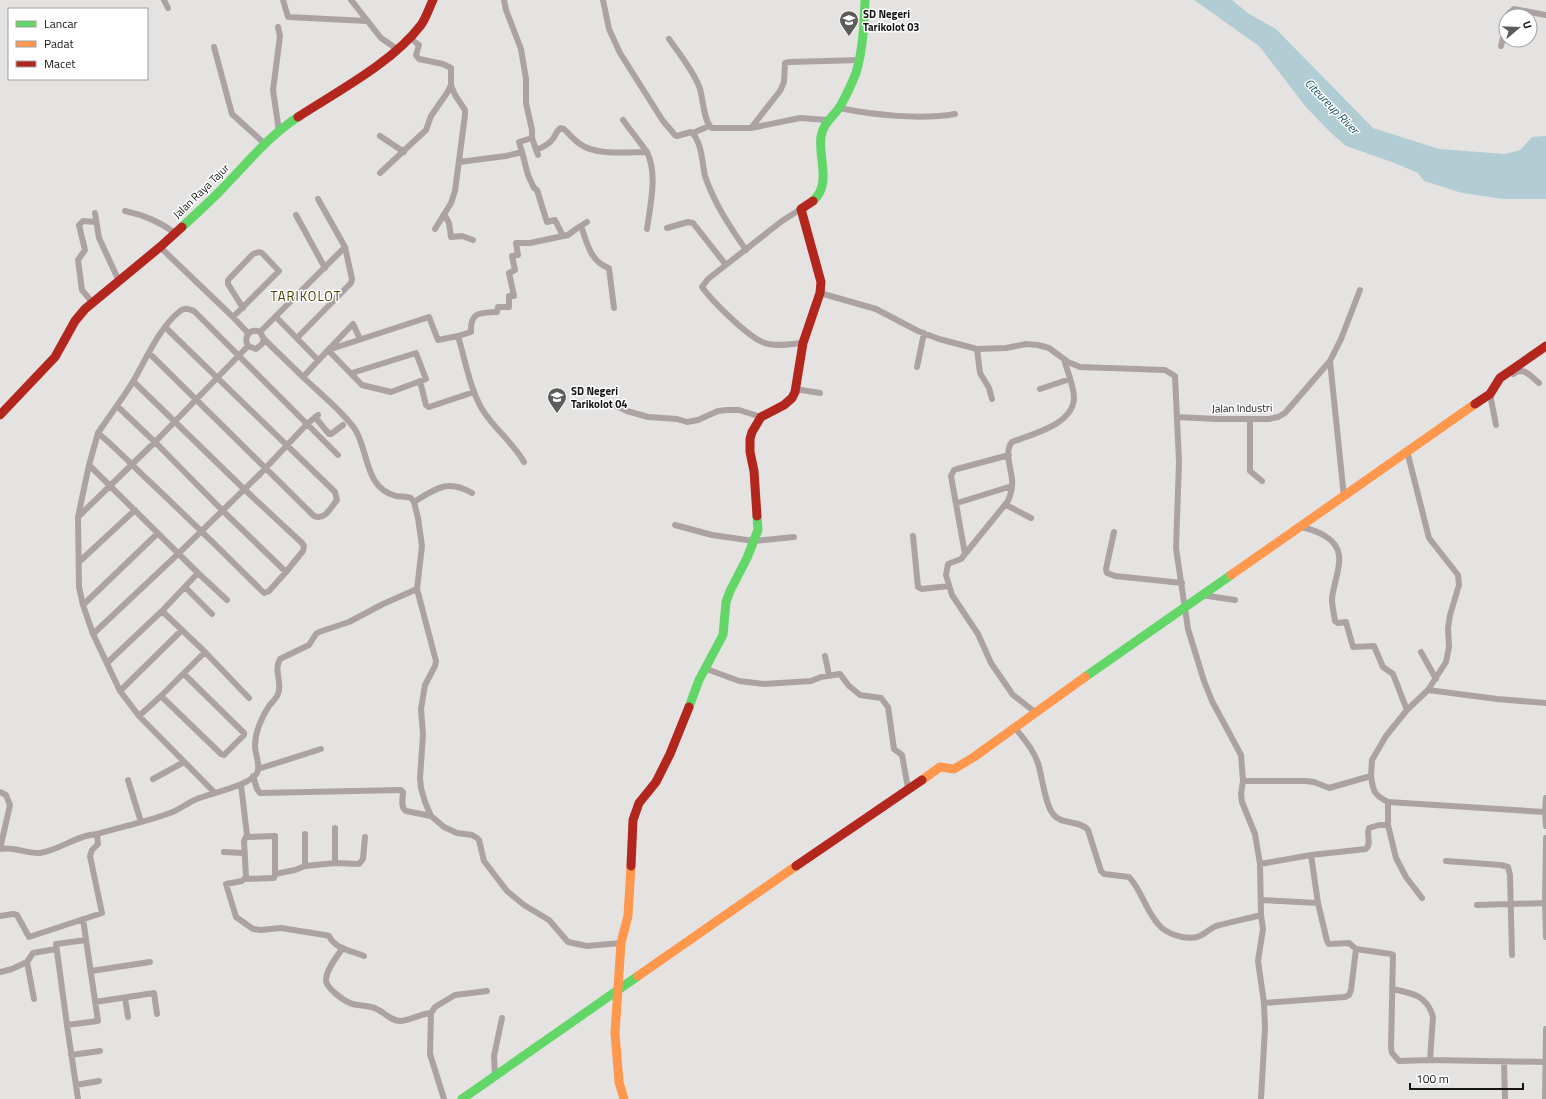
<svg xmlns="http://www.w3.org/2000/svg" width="1546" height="1099" font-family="'Titillium Web',sans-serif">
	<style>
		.water { fill: #b1cdd3 }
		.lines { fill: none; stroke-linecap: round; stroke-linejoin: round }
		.street { stroke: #aca2a3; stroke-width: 6 }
		.fast { stroke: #63d668; stroke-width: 9 }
		.slow { stroke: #ff974d; stroke-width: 9 }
		.jam { stroke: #b3261e; stroke-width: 9 }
		.labels { text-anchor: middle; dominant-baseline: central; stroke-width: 3; stroke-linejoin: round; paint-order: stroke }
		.poi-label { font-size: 11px; font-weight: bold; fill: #141413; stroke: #fff; text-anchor: start }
		.street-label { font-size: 11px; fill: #141413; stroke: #fff }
		.water-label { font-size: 12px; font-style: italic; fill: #1a525e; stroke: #fff }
		.quarter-label { font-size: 13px; letter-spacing: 1px; fill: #454200; stroke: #fff }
	</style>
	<rect width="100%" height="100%" fill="#e4e3e1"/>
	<!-- water -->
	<path class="water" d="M1194,0H1232L1249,14L1276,29L1373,128L1439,149L1505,154L1520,150L1532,137L1546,136V199H1503L1462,193L1424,181L1418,173L1392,162L1346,146L1331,133L1306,107L1259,46Z"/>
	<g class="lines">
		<!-- street -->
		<path class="street" d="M164,0L168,8
			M283,0L288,17L367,21
			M351,0L381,38L397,49
			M504,0L506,10L521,49L526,79V103L532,130V138L538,155
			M603,0L609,29L620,53L663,121L675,135L677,136L691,132C702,141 702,163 705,176C714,203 730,227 746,250
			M1508,16L1509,13L1514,9L1546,15
			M278,27L280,36L273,90L279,131
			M410,38L419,45L416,55L419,59L443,64L451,68V85L455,95L465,110V115L455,191L451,203L435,229
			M669,39C679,53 695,73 700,89C703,99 704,123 712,128H751L800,118L828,120
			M1501,46L1506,26
			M214,47L232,114L265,144
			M839,108C874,115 920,120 955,114
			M751,128L780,91L784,82L785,63L790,62L860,60
			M693,133L709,126
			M380,136L404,152
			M536,150C541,148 548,145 551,141C556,137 555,131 561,128L564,129C569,134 574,140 580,144C596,156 628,152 647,152L623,120
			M522,152L519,142L532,138
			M459,162L506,156L522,152L528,175L534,188L537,190L547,222L555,220L563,236
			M380,173L426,130L431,116L447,93L451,85
			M801,209L782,221L708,279L702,287C712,301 750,339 765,343C776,347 791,344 803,343
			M125,211C144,215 159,221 175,233
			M95,213L99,238L119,281
			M444,214L449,223L451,237L462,236L473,240
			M296,215L325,268
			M581,226C587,242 590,262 609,268L614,308
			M667,228L688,222L693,223L726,265
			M647,229C650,206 658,174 647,152
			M160,247L233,317L248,333
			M820,293L876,309L918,331L939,339L977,349L1006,348L1026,344L1038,345L1049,348L1068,362L1080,367L1165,370L1175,376L1179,462L1176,548L1188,629L1204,681L1212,701L1241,755L1243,781L1241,794L1242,802L1255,834L1260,864L1261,915L1263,929L1258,961L1264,1003L1265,1028L1261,1099
			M92,302L82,290L78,260L85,250L79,225L83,221L96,222
			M233,317L279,271L262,253L259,252L253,254L228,280V284L243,308
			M276,317L318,360
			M260,332L345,247
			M458,336C465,359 470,389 482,409C494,429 512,441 524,462
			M297,338L351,283L352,279L345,247L318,199
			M264,339L262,344L256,349L248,346C243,336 250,328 260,332L264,339L303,377L328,350L429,317L438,340L458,336L471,332C470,311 481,313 497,312L498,307H509V296H514L509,273L515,270L512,256L518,255L516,243H530L568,235L576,229L587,222
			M977,349L980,373L989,388L992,399
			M149,353L314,516C325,521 331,507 337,500L335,492L165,327
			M1330,361L1344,497
			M917,367L924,333
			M352,373L416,353L426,379L391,392L362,385L328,350L353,324L360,339
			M1513,374C1524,366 1530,376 1539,383
			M303,377C317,391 347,415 356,431C369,454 365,488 396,496C401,497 406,496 411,498L414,502L418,518L422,546L417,589L436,661L435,666L425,685L421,709L423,735L420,778L421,788L425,802L431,816L444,827L457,833L472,835L477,838L479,840L484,861L507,891L524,905L549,920L568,942L587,946L621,943
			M133,381L244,489L302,543L304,546L303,551L286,572
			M420,381L426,405L429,407L474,392
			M795,389L820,393
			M1040,389L1070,379
			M1490,394L1496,425
			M614,405L627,411L648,417L677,419L687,422L698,420L718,411L727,410H739L761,417
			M117,406L155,442L248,346
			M318,415L307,424L338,455
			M315,417L329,434H331L343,425
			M1177,417L1217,419H1269L1278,417L1285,413L1330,361L1341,339L1360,290
			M1250,419V471L1262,481
			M89,465L198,573L227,600
			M414,502C436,488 448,479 472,493
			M957,503L1012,486
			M1006,505L1031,518
			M78,517C104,492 129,467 155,442L222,510L286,572L269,591L264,593L262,591C225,554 187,517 149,481C132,465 116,448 98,433L89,465L78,517L79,587L83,605L93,634L120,691L139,716L215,793
			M675,525L712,535L754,541L794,537
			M1301,527C1310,529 1317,531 1325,536C1351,551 1334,576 1332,599C1332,606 1334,614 1335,621L1338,623L1346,622L1353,647L1374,646L1383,667L1393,674L1407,710
			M1114,532L1106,569L1107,573L1115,576L1182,583
			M913,536L918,587L922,589L949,586
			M965,554L951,476L954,470L957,469L1009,455
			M79,562L135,510
			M185,587L212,614
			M1201,595L1235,600
			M83,605L158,533
			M93,634L179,553L260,474L307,424L194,311C189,309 185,307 180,311C159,328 147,357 134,380C123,398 110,415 98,433
			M205,652L249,698
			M1421,652L1436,679
			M825,656L829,675
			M107,663L162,611L198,573
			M704,668L739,681L764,684L811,681L821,677L840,674L849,686L860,695L881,698L888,707L894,749L902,755L908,788
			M1428,690L1497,699L1546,703
			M120,691L182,630
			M161,696L221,754L224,755L244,735V733L184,674
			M1035,712L1013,695L991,663L978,634L952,595L946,575L948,564L961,559L1008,501C1011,494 1013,487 1012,479C1011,468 1004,451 1012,442C1032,434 1073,425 1074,398C1074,386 1067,371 1064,359
			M139,716L161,696L205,652L162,611
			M1014,727C1024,738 1033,749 1038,763C1042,776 1045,804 1053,814C1061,825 1080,820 1088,830L1101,871L1104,874L1129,877C1142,891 1145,909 1158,924C1166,934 1185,940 1197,937C1204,935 1209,929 1216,926C1230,922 1246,919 1261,915
			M258,769L321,749
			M253,776L257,789L260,793L401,790L403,792C403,798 400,807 406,811L431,816
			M1371,776L1372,760L1386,736L1407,710L1428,690L1446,662L1449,647L1448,628L1450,615L1459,585L1458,575L1429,538L1407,451
			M153,779L184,762
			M128,780L141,822
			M1243,781H1306L1314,782L1329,788L1371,776C1373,791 1374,795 1388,802L1545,812L1546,826
			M241,785L247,835L244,841L246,877L242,881L226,884L236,917L253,929L261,930L281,928L325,935L329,936C335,949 352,951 364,956
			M0,792L6,795L10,805L0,849
			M1545,812L1546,798
			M1388,825L1396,858L1406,877L1422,898
			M335,828V863
			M305,834V866
			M246,837L275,836V874L295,870L305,866L335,863L359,864L363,859L365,837
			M1546,838L1545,903L1546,937
			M0,849C14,846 26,854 40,853C60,850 77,835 97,834C121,827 146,822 170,813C179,810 187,803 197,799C211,793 249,786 257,773C261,766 255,754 255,746C255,733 262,717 269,706C272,702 276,699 278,694C283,683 273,671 280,659L309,645L316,634L319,632L349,622L383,604L417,589
			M224,852L244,853
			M1311,855L1318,903L1327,941L1329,944L1349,943L1356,949L1391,954L1393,955L1391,1048L1392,1053L1399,1061L1430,1060L1546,1062
			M1446,861L1501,865L1508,867L1510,875L1512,955
			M1260,864L1311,855L1366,849C1372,843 1366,835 1369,828L1379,825H1388V802
			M245,879L274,878L275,874
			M1261,900L1318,903
			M1477,905L1546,903
			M0,916L13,914L17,915L29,937L102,913L90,856L92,850L98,844L97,834
			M83,919L98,1021L67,1025L56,944L86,940
			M343,948C337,956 326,970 326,980C326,988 343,1000 350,1003C356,1006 364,1005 371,1007C383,1009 388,1021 401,1021C411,1020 420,1014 431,1013
			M91,971L150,962
			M0,972L12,969L27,962
			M1392,989C1412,993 1427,995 1433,1017L1430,1060
			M125,998L128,1017
			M34,999L27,962L33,953L56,949
			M95,1002L154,993L157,1014
			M1264,1003L1345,997L1349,995L1351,990L1356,949
			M67,1025L78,1099
			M71,1055L100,1051
			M1504,1063L1505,1099
			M495,1075L494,1056L502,1018
			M76,1085L99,1081
			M444,1099L430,1054L431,1013L435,1007L455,995L487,991
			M1545,1099L1546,1029"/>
		<!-- fast -->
		<path class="fast" d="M813,201C832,184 818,158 821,137C823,121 837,115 843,101C848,92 852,83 856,73C863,50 864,24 865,0
			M182,227C194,216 206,205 218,193C244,167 267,137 298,117
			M1085,677L1231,575
			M689,707L699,680L723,635L726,602L730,591L747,558L758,530L757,516
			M462,1099L638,976"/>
		<!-- slow -->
		<path class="slow" d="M1231,575L1475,404
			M922,780L940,767L954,769L974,757L1085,677
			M638,976L796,866
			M624,1099L619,1082L615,1033L621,943L628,916L631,866"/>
		<!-- jam -->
		<path class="jam" d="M298,117C338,91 392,63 421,25C426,18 429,8 433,0
			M1475,404L1490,394L1500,378L1546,346
			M0,415L55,357L75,321L85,309L160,247L182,227
			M757,516L754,471L750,452V439L752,432L761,417L784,405L792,398L795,392L803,343L820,293L821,282L801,209L813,201
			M631,866L633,820L639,803L656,782L670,754L689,707
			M796,866L922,780"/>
	</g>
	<!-- icons -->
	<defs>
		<g id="school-pin" transform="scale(1)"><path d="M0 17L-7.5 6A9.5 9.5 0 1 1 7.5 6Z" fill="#5d5c5b" stroke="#fff"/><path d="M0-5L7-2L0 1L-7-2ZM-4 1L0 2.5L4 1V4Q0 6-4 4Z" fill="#fff"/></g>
	</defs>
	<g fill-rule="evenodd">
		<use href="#school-pin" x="849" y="20"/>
		<use href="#school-pin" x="557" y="397"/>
	</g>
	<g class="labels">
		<!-- poi labels -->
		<g class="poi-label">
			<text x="863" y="14">SD Negeri<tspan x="863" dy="13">Tarikolot 03</tspan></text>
			<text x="571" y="391">SD Negeri<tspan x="571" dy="13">Tarikolot 04</tspan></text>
		</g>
		<!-- street labels -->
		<g class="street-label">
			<text transform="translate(201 191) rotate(-44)">Jalan Raya Tajur</text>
			<text transform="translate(1242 408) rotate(-1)">Jalan Industri</text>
		</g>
		<!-- water labels -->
		<g class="water-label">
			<text transform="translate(1332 106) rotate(46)">Citeureup River</text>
		</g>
		<!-- quarter labels -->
		<g class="quarter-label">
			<text x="306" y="296">TARIKOLOT</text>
		</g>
	</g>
	<!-- legend -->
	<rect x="8" y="8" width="140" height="72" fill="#ffffff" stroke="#a1a1a1"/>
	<rect x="16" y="21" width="20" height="6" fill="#63d668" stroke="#a1a1a1"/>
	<text x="44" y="28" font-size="12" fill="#141413">Lancar</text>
	<rect x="16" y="41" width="20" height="6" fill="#ff974d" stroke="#a1a1a1"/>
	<text x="44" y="48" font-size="12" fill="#141413">Padat</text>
	<rect x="16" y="61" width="20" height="6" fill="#b3261e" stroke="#a1a1a1"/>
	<text x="44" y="68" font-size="12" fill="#141413">Macet</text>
	<!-- north arrow -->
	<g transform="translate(1518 28) rotate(71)"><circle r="19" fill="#ffffff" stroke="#a1a1a1"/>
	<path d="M0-3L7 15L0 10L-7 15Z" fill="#5d5c5b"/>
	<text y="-6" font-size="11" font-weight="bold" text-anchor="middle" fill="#141413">U</text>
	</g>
	<!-- scale -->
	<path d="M1410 1083v6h113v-6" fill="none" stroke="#141413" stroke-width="2"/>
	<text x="1416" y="1083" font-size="12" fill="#141413" stroke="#ffffff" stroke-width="3" paint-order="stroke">100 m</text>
</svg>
